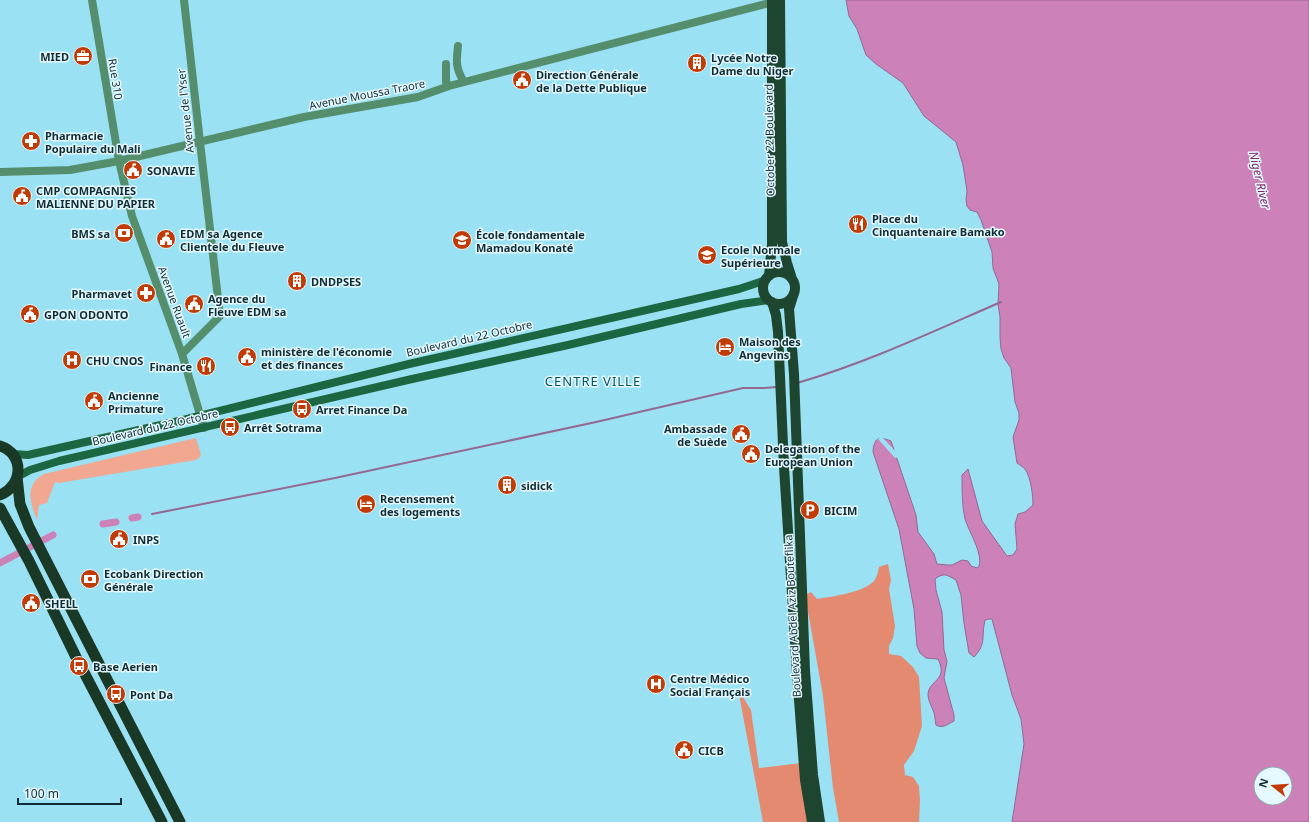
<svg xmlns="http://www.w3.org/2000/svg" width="1309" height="822" font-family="'Noto Sans',sans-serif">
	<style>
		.green { fill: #f2a791 }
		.forest { fill: #e38a70 }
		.water { fill: #cc81b8; stroke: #946891; fill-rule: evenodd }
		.pier { fill: #9be1f4 }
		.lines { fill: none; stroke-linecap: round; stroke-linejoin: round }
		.stream { stroke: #946891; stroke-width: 2 }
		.canal { stroke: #cc81b8; stroke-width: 7 }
		.tertiary { stroke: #558e6c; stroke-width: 8 }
		.secondary { stroke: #1c6741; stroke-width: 8 }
		.primary { stroke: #1d452f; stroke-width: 10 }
		.trunk { stroke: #1a3826; stroke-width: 11 }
		.labels { text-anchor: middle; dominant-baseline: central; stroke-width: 3; stroke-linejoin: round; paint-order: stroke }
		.poi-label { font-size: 11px; font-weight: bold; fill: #102d35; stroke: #e5f9ff; text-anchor: start }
		.street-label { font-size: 11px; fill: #102d35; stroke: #e5f9ff }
		.water-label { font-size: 12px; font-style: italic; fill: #822b70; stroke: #e5f9ff }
		.quarter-label { font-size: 13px; letter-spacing: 1px; fill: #005667; stroke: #e5f9ff }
	</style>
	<rect width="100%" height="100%" fill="#9be1f4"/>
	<!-- green -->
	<path class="green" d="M196,438L201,455L199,458L196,460L59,483L55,482L47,503L39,505L37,520C30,502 24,485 44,474Z"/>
	<!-- forest -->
	<path class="forest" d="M888,564L891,580L889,589L895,626L893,638L889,646V654L901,656L913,667L919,677L922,726L914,751L904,765L905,775L913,777L919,786L920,801L919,822H839L833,788L823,696L805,595L811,592L817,599C830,597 865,592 874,581C877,577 878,572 879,567Z
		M738,689L751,710L759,768L801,763L811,822H763Z"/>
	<!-- water -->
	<path class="water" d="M846,0H1309V822H1012L1024,744L1021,719L1012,695L992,619H989L985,620C981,637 987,643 974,657L969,653L964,623L961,595L956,580C947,575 944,572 935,579L936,590L942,612L944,650L947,661L944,678L954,715V721C948,724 943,729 936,725C935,720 935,714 933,710C931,705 928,700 928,695C928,680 949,681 938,659L926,658L920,653L917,646L914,609L899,529L873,452C874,438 878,436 891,441L916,515L918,532L934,554L937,564L948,565H952L962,560L968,561L971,566L977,568L979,566C983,553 969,532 965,519C962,505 962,490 962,475L968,469L982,521L1007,556L1013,555L1017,549L1015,524L1018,514L1025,512L1033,505C1033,496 1031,477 1025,469C1023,467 1020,465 1017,463L1013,437L1019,420V413L1015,402L1011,368L1004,358L1001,349L1000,337V317L998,304L999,284L993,268L992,252L981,220L977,212L970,210L967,206L966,200L967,191L963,165L956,142L924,116L903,83L876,64L866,55L857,29L849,16ZM1261,774H1285V798H1261Z"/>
	<!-- pier -->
	<path class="pier" d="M882,437L898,454L899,457L895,458L878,439Z"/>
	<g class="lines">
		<!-- stream -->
		<path class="stream" d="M797,383C867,363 934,331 1001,302
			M152,514L335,478L596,422L743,388H764L777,387"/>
		<!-- canal -->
		<path class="canal" d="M132,518L138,517
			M103,524L116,522
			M0,563L53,535"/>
		<!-- tertiary -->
		<path class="tertiary" d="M92,0L119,161L132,216L182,354L204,428
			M458,46C456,62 456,69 464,82
			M446,64V82L449,86
			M0,172L70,170L119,161L304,117L418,97L449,86L777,1
			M182,354L220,316L200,142L184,0"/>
		<!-- secondary -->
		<path class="secondary" d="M13,454L28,455L183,420L409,364L739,289L766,280
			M17,477L30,470L59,461L412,379L568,345L741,304L769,300"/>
		<!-- primary -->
		<path class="primary" d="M780,0L782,242L787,263L792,279
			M763 288a16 16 0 1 1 32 0a16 16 0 1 1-32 0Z
			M769,276L772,244V0
			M794,293L789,309L794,374L805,671L813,775L820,822
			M772,302L776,315L778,332L784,467L797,673L805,780L812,822"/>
		<!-- trunk -->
		<path class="trunk" d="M0,446C25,454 23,486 0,495
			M17,477L20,504L29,527L180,822
			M0,508L29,561L76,657L162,822"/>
	</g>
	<!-- icons -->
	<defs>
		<g id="office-disc" transform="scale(1)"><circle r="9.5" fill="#c23a04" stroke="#e5f9ff"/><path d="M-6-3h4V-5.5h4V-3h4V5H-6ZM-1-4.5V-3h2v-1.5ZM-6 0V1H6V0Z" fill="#fff"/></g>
		<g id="building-disc" transform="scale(1)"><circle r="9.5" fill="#c23a04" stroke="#e5f9ff"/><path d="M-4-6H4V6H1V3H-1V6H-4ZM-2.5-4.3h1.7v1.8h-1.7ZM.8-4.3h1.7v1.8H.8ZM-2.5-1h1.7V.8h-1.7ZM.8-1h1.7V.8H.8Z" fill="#fff"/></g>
		<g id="civic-disc" transform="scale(1)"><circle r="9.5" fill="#c23a04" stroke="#e5f9ff"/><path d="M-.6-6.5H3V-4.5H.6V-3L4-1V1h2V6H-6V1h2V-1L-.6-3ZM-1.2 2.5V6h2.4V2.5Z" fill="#fff"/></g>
		<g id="pharmacy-disc" transform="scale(1)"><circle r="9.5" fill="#c23a04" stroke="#e5f9ff"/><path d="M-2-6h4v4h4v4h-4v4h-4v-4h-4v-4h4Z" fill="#fff"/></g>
		<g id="restaurant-disc" transform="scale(1)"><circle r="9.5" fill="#c23a04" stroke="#e5f9ff"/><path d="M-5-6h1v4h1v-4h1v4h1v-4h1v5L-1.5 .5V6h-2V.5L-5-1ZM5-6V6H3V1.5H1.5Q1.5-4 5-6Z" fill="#fff"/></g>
		<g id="bank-disc" transform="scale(1)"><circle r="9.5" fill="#c23a04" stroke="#e5f9ff"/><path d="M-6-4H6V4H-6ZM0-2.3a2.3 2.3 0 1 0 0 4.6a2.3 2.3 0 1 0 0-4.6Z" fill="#fff"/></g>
		<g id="school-disc" transform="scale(1)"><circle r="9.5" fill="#c23a04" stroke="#e5f9ff"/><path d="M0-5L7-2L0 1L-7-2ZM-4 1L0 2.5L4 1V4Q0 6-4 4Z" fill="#fff"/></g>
		<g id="university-disc" transform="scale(1)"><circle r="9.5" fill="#c23a04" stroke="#e5f9ff"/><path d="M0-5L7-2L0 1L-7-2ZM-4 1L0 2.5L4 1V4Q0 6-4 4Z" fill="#fff"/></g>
		<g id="hotel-disc" transform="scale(1)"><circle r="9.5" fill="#c23a04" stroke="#e5f9ff"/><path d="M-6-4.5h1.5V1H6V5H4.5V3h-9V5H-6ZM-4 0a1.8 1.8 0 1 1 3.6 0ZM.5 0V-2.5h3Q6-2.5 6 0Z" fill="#fff"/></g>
		<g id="hospital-disc" transform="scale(1)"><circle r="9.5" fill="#c23a04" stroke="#e5f9ff"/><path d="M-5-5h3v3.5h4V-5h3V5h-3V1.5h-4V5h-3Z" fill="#fff"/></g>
		<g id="bus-disc" transform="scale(1)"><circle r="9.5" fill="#c23a04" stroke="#e5f9ff"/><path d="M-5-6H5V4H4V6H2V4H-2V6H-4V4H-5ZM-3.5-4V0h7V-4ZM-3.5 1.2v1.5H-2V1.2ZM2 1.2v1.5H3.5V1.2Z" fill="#fff"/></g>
		<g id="parking-disc" transform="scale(1)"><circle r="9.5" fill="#c23a04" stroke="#e5f9ff"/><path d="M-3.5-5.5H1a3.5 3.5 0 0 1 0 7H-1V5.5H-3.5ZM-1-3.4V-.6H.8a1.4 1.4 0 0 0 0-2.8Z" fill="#fff"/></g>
	</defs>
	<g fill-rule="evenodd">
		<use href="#office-disc" x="83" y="56"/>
		<use href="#building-disc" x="697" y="63"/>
		<use href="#civic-disc" x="522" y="80"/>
		<use href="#pharmacy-disc" x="31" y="141"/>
		<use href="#civic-disc" x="133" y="170"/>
		<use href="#civic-disc" x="22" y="196"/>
		<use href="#restaurant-disc" x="858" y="224"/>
		<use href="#bank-disc" x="124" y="233"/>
		<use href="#civic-disc" x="166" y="239"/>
		<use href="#school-disc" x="462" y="240"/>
		<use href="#university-disc" x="707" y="255"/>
		<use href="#building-disc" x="297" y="281"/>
		<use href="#pharmacy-disc" x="146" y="293"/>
		<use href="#civic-disc" x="194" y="304"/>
		<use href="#civic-disc" x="30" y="314"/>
		<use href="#hotel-disc" x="725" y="347"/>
		<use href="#civic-disc" x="247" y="357"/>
		<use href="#hospital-disc" x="72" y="360"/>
		<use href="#restaurant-disc" x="206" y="366"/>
		<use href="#civic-disc" x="94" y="401"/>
		<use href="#bus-disc" x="302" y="409"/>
		<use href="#bus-disc" x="230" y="427"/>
		<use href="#civic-disc" x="741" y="434"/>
		<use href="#civic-disc" x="751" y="454"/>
		<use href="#building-disc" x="507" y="485"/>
		<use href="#hotel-disc" x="366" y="504"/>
		<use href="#parking-disc" x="810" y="510"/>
		<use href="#civic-disc" x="119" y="539"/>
		<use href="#bank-disc" x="90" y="579"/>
		<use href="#civic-disc" x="31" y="603"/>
		<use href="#bus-disc" x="79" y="666"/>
		<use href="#hospital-disc" x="656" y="684"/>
		<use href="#bus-disc" x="116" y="694"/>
		<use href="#civic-disc" x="684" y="750"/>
	</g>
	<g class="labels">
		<!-- poi labels -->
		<g class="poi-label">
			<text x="69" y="56" text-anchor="end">MIED</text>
			<text x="711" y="57">Lycée Notre<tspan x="711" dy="13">Dame du Niger</tspan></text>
			<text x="536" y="74">Direction Générale<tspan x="536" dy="13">de la Dette Publique</tspan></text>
			<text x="45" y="135">Pharmacie<tspan x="45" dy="13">Populaire du Mali</tspan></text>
			<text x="147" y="170">SONAVIE</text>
			<text x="36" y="190">CMP COMPAGNIES<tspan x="36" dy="13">MALIENNE DU PAPIER</tspan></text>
			<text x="872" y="218">Place du<tspan x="872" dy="13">Cinquantenaire Bamako</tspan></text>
			<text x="110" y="233" text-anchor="end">BMS sa</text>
			<text x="180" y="233">EDM sa Agence<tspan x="180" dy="13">Clientele du Fleuve</tspan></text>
			<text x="476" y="234">École fondamentale<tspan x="476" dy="13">Mamadou Konaté</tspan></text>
			<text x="721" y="249">Ecole Normale<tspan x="721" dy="13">Supérieure</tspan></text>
			<text x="311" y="281">DNDPSES</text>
			<text x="132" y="293" text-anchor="end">Pharmavet</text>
			<text x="208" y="298">Agence du<tspan x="208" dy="13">Fleuve EDM sa</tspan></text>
			<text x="44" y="314">GPON ODONTO</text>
			<text x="739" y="341">Maison des<tspan x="739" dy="13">Angevins</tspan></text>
			<text x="261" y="351">ministère de l'économie<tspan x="261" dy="13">et des finances</tspan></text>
			<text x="86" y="360">CHU CNOS</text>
			<text x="192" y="366" text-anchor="end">Finance</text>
			<text x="108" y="395">Ancienne<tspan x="108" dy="13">Primature</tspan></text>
			<text x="316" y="409">Arret Finance Da</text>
			<text x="244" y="427">Arrêt Sotrama</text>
			<text x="727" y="428" text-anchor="end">Ambassade<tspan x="727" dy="13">de Suède</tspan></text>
			<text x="765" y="448">Delegation of the<tspan x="765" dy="13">European Union</tspan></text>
			<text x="521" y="485">sidick</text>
			<text x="380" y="498">Recensement<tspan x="380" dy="13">des logements</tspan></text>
			<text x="824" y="510">BICIM</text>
			<text x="133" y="539">INPS</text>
			<text x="104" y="573">Ecobank Direction<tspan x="104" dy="13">Générale</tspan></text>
			<text x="45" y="603">SHELL</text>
			<text x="93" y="666">Base Aerien</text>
			<text x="670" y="678">Centre Médico<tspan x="670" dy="13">Social Français</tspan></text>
			<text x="130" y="694">Pont Da</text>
			<text x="698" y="750">CICB</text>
		</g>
		<!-- street labels -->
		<g class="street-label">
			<text transform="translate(116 79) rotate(81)">Rue 310</text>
			<text transform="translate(367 94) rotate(-11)">Avenue Moussa Traore</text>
			<text transform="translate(185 111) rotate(-96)">Avenue de l'Yser</text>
			<text transform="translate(769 140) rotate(-91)">October 22 Boulevard</text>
			<text transform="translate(175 302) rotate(70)">Avenue Ruault</text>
			<text transform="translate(469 338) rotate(-13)">Boulevard du 22 Octobre</text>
			<text transform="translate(155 427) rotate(-13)">Boulevard du 22 Octobre</text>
			<text transform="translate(792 616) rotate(-93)">Boulevard Abdel Aziz Bouteflika</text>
		</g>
		<!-- water labels -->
		<g class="water-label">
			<text transform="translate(1260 180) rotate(77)">Niger River</text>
		</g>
		<!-- quarter labels -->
		<g class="quarter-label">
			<text x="593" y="381">CENTRE VILLE</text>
		</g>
	</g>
	<!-- north arrow -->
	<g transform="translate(1273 786) rotate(287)"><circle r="19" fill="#e5f9ff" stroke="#90a7ae"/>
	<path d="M0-3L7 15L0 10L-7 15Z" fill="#c23a04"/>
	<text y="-6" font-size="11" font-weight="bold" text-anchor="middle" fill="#102d35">N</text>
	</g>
	<!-- scale -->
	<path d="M18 798v6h103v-6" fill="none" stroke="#102d35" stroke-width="2"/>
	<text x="24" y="798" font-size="12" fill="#102d35" stroke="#e5f9ff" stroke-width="3" paint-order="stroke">100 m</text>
</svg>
